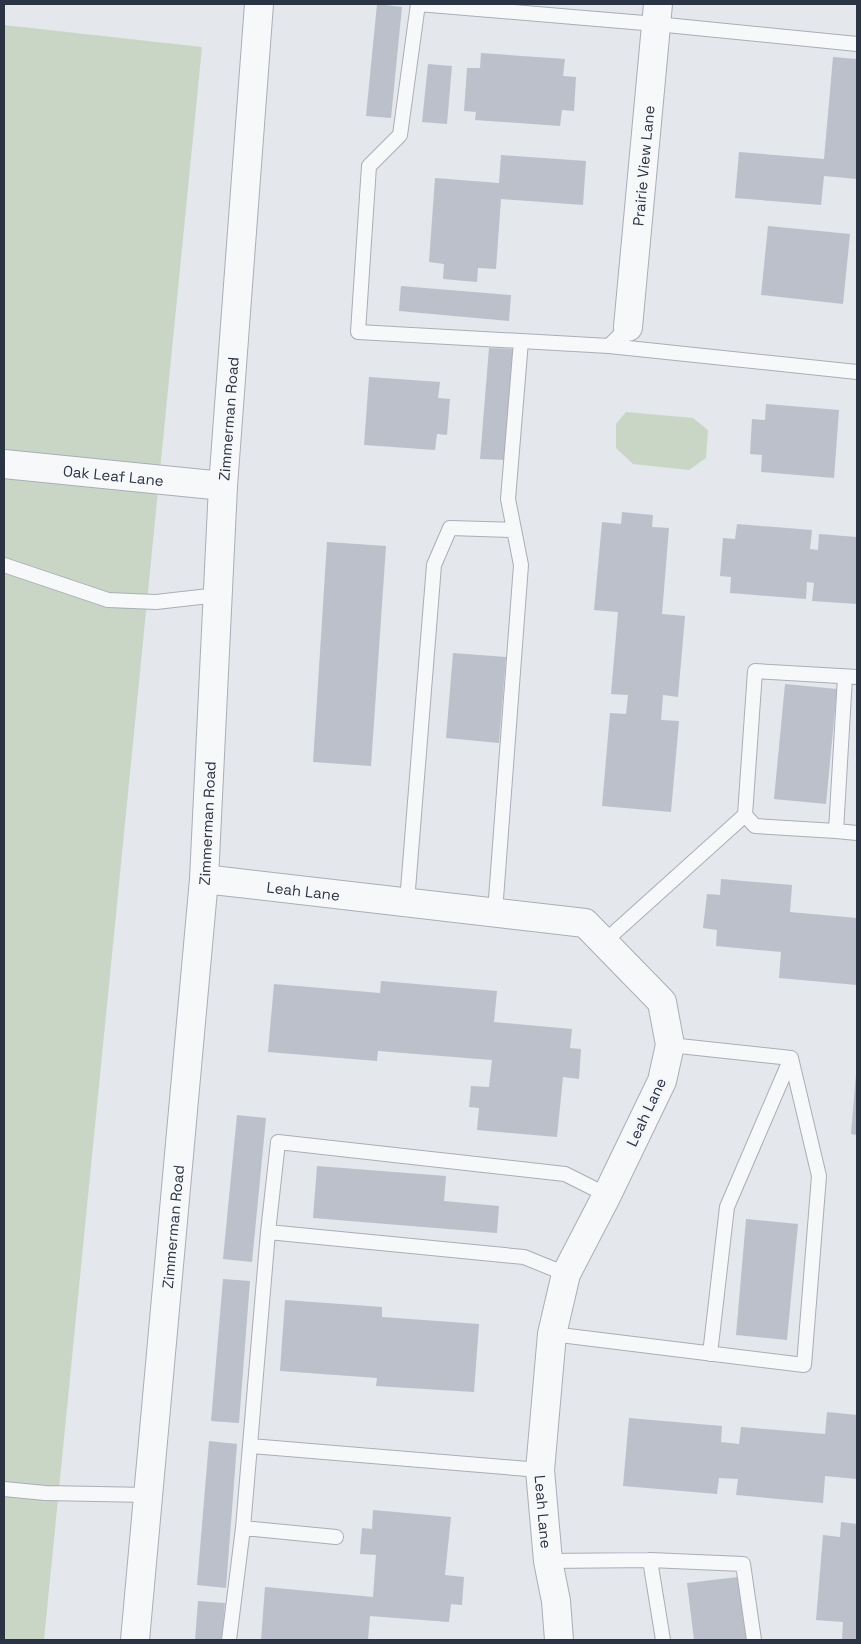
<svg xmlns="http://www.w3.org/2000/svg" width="861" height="1644" font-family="'Space Grotesk',sans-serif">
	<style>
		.green { fill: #c9d6c5 }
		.building { fill: #bbc0ca }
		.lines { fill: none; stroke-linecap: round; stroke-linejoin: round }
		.lane-casing { stroke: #a9aeb7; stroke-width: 16 }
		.street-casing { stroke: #a9aeb7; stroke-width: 30 }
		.lane { stroke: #f7f8fa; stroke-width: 14 }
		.street { stroke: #f7f8fa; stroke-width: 28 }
		.labels { text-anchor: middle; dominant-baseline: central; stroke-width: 5; stroke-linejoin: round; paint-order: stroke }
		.street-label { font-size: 15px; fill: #2b3445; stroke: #f4f6f9 }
	</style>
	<rect width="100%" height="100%" fill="#e4e7ec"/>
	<!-- green -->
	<path class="green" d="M4,25L202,47L44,1640H4Z
		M626,412L693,418L708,430L706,458L689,470L633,464L616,448V424Z"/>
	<!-- building -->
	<path class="building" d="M377,4L402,7L391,118L366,116Z
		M481,53L565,59L563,76L576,77L574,111L562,110L560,126L475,120L476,112L464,111L467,68H480Z
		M833,57L857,59V179L824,176L821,205L735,198L739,152L824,159Z
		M428,64L452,66L447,124L422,122Z
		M501,155L586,161L583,205L501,199L496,269L478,268L477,282L443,279L444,264L429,262L435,178L499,183Z
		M768,226L850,234L843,304L761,295Z
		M401,286L511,295L509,321L399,311Z
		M489,348L515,349L506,460L480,459Z
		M369,377L440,382L438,398L450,399L447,435L437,434L435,450L364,445Z
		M766,404L839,410L834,478L761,472L762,455L750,454L752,419L765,420Z
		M622,512L653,515L652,527L669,528L662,614L685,616L678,697L663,695L661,720L679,721L671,812L602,806L610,713L626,714L628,695L611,694L618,612L594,610L602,522L621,524Z
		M737,524L812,530L810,549L818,550L819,534L857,537V604L812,601L814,583L807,582L806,599L730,593L731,577L720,576L723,538L735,539Z
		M327,542L386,546L371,766L313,762Z
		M453,653L506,657L499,743L446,738Z
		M785,684L837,689L826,804L774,799Z
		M721,879L792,885L790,912L857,918V985L779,978L781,952L716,946L717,930L703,928L707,894L720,895Z
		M381,981L497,991L494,1022L572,1029L570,1048L581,1049L579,1079L563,1077L557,1137L477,1130L479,1108L469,1107L471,1086L489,1087L492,1060L378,1051L377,1061L268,1052L274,984L380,993Z
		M856,1074H857V1135L851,1134Z
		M237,1115L266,1118L252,1262L223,1259Z
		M317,1166L446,1176L444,1201L499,1206L497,1233L313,1218Z
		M746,1219L798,1224L787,1340L736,1335Z
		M223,1279L250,1281L239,1423L211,1421Z
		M285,1300L382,1307V1317L479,1324L474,1392L376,1386L377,1378L280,1371Z
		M827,1412L857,1415V1479L825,1476L823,1503L736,1495L738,1479L719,1478L717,1494L623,1486L629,1418L722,1426L721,1442L739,1444L741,1427L825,1434Z
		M209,1441L237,1444L226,1588L197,1585Z
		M373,1510L451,1517L445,1575L464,1577L462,1605L451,1604L449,1622L370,1616L368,1640H261L265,1587L373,1597L376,1555L360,1554L362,1528L372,1529Z
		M841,1522L857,1524V1640H842L843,1622L816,1620L823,1535L840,1537Z
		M738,1577L747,1640H694L687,1583Z
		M198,1601L225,1603L222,1640H195Z"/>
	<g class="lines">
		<!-- lane casing -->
		<g class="lane-casing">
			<path id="lane" d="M418,4L400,135L369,166L358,332L521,341
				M418,4L656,24L857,44
				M609,346L857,372
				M4,565L108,600L156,602L218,595
				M745,815L755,826L836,831L845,677
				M836,831L857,833
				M407,902L434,565L450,528L514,530
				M495,912L521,565L508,499L521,341L609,346L628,327
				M604,942L745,815L755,671L857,677
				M670,1045L791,1058
				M268,1232L524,1257L566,1274
				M552,1334L804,1365L819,1176L791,1058
				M710,1354L727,1207L791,1058
				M250,1446L540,1470
				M4,1489L45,1493L148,1495
				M243,1528L336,1537
				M650,1560L663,1640
				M548,1561L650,1560L743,1564L754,1640
				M229,1640L243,1528L268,1232L278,1142L565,1174L607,1195"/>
		</g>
		<!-- street casing -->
		<g class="street-casing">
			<g id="street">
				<path id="s1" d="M628,327L658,4"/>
				<path id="s2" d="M4,464L223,486"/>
				<path id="s3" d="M204,879L585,923L662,1002L670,1045L662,1081L607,1195L566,1274L552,1334L540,1470L548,1561L556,1601L559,1640"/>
				<path id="s4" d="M135,1640L204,879L223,486L259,4"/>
			</g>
		</g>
		<!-- lane -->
		<use href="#lane" class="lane"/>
		<!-- street -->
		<use href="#street" class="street"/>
	</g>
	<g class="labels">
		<!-- street labels -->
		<g class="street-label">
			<text stroke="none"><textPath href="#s1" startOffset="162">Prairie View Lane</textPath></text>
			<text stroke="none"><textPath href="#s4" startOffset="1225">Zimmerman Road</textPath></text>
			<text stroke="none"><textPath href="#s2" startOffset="110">Oak Leaf Lane</textPath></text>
			<text stroke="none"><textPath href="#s4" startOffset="820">Zimmerman Road</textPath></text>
			<text stroke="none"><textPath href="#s3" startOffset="100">Leah Lane</textPath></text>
			<text transform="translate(646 1112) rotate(-65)">Leah Lane</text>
			<text stroke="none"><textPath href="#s4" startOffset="415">Zimmerman Road</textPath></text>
			<text stroke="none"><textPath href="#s3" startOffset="1030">Leah Lane</textPath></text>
		</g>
	</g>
	<!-- border -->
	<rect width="861" height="1644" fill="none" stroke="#2b3445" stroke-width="10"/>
</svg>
